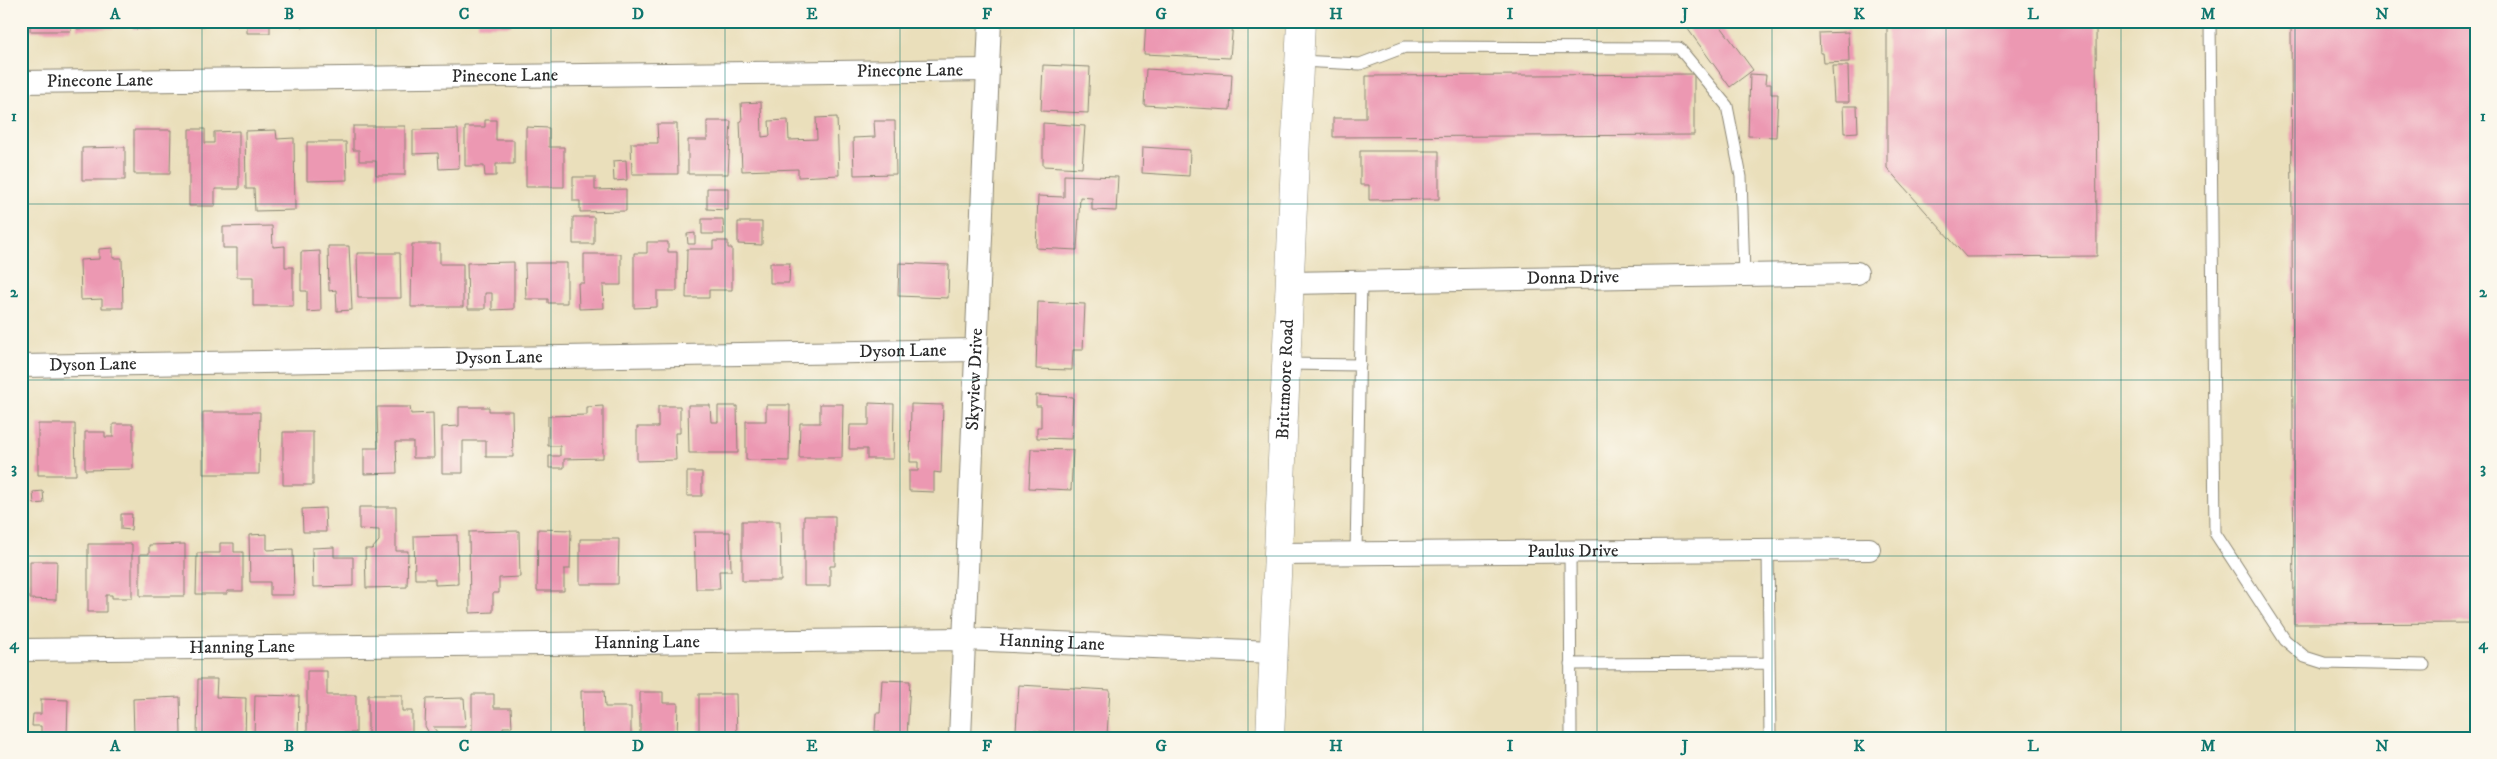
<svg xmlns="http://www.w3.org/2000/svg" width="2497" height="759" font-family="'IM FELL DW Pica',serif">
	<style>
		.building { fill: #ec98b2 }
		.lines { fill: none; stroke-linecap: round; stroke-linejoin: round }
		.service-casing { stroke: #8a8573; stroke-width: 13 }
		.minor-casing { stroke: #8a8573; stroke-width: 24 }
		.secondary-casing { stroke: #8a8573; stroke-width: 29 }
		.service { stroke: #fff; stroke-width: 11 }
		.minor { stroke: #fff; stroke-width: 22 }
		.secondary { stroke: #fff; stroke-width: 28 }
		.grid { fill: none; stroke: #0f766e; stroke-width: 1; stroke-opacity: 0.55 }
		.labels { text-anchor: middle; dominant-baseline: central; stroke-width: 5; stroke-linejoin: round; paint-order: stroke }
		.street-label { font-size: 18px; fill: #2b2b2b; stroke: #fbf7ec }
		.neatline { fill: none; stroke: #0f766e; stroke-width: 2 }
		.grid-label { font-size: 16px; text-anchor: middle; font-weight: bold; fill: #0f766e }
	</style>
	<rect width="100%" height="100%" fill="#fbf7ec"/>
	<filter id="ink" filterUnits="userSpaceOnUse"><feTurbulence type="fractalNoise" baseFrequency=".02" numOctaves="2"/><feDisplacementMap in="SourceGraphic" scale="10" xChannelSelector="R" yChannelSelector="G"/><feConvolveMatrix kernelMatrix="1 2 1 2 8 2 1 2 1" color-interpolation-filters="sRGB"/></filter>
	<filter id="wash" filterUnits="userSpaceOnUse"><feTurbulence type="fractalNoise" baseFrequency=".0096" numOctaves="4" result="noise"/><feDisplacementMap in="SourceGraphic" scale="20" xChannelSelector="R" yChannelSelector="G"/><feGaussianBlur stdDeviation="1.12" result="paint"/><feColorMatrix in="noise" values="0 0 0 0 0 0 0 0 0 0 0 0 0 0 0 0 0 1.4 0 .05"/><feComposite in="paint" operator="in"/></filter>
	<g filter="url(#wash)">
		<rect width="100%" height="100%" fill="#eadfbb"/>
		<g id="blocks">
			<!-- building -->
			<path class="building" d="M30,21H71V31H30Z
				M77,21H126V28L77,29Z
				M133,21H172V24H166V29H133Z
				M189,21H222L221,26H189Z
				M247,21H270V33H247Z
				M302,21H327V26L302,27Z
				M353,21H401V24L353,25Z
				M478,21H511V26H478Z
				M1146,21L1233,22L1230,58L1144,54Z
				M1682,21H1717L1753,70L1730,87Z
				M1887,21H2096L2097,256L1966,257L1887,168Z
				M2291,21H2476V623L2294,624Z
				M1848,32L1849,62L1824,63L1823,53H1820L1819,33Z
				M1043,65L1090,67L1088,113L1041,111Z
				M1832,66H1848L1849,102H1834Z
				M1146,69L1232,74L1230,110L1144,105Z
				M1694,74V135L1333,137V118H1366V76Z
				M1750,74L1766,75L1765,84H1771V94H1778L1776,137L1748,136Z
				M761,102L762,137L770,136L769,121L788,120L789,140L817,139L816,118L837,117L839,175L798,177V169L742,171L740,121H742L741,103Z
				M1843,106H1857L1858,132L1844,133Z
				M485,120H496V140H514V164H496V176H485L484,166H465V127H485Z
				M707,121H731L728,174H688V140H707Z
				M874,121H895L896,174L854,175L853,138L875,137Z
				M1043,123L1085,126L1082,168L1043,166Z
				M657,124H677L678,174H632L631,143H658Z
				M353,126H405V175H376V161H359V150H353Z
				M526,127L549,128V147H564V187H526Z
				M189,129H205V143H214V132L239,131V189H215V206H189Z
				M458,129L459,168L439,169L438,153L413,154V130Z
				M134,130H171L170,174H134Z
				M276,130L277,139L294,138L295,210L255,211L254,189H246L245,131Z
				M307,142H346L347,180L307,181Z
				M125,147V180H82V148Z
				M1143,147L1190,150L1189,176L1142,173Z
				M1360,151H1439V199L1369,200V185H1360Z
				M626,160L627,180L614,181L613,161Z
				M1064,175L1118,177L1116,211L1092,210V198L1080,197L1077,250L1036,248L1038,196L1064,197Z
				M573,177H595V190L626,189V211L580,212V201H573Z
				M707,188H728V210L707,209Z
				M573,217H594V244H573Z
				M702,219H723L724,234H702Z
				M738,222H762V245L738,244Z
				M272,226L273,247L285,246V267H293V306H253V277H237V248H223V227Z
				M695,233V244H688L687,234Z
				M713,241H728V248H732V290H709V298H686L687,249H713Z
				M647,242H668V252H677V291H657V307L634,308V253H647Z
				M412,244H440V264H463V307H411Z
				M328,246H349L352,310L337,311L336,290L329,291Z
				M113,248V258H122L123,308H102V299L81,300L80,260L99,259V249Z
				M320,251L321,311L307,312V291H301V252Z
				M357,253H400L401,298H358Z
				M584,254H621V285H603L604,308L579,309L578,283H584Z
				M514,262V309L492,310V293H485V309H468L467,263Z
				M525,263H567V303H548V299H526Z
				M770,263H790L789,283H770Z
				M899,263L949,265L948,298L898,296Z
				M1038,302L1085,304L1083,350H1073L1072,370L1036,369Z
				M1036,395L1073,397L1071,439L1037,438V427H1041V406H1036Z
				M869,403L894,404L893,459H867V449H849L850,425H869Z
				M820,404H843L842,458H799L800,423H820Z
				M911,404L943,405L941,473L934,472V492L909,491V471H918V462H910Z
				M688,405H710L711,422H718V406H737L738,453H689Z
				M766,405H790L789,461L746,460V421H766Z
				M603,406V458L564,459V468H549V456H560V446H548V416L587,415V407Z
				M658,406H680V433H675L676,460L637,461V427H658Z
				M377,407H410L411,414L433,413L434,458H413V442H396L397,473L364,474V448H378Z
				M459,407H489V411H512L513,457H486V441H463V473H442V427L459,426Z
				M203,412H260L259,474H203Z
				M38,424H75L76,475H38Z
				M113,424H133V469L85,470V432H105V437H113Z
				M283,432H313V485H283Z
				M1031,449L1073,450L1071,490L1029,488Z
				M687,472H702V496H687Z
				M43,491L44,503L34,504L33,492Z
				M359,507H396V551H408L407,587L366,588L365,549H372L379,541V530L359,529Z
				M325,508L326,532H303L302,509Z
				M121,514H132L131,530L121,529Z
				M804,516H835V566H830V586H804Z
				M742,521H780L781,581H742Z
				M538,529L571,530L570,569H564V591H537Z
				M519,531L520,577L499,578V593H493V612L470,613L469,532Z
				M694,532H730L731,571H719L720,589H696Z
				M267,534V550L293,549L294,595H270V582H250L249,535Z
				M457,535L458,584L435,585V579H415L414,536Z
				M580,539H619L618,584H580Z
				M220,543H234V552H243V591H227V594H196L197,553H220Z
				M88,544H132V598H112V595H106V612H88Z
				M185,544V596H140V554H149V545Z
				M334,547V557H353V586L313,587L312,548Z
				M30,561H57L56,600L30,599Z
				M21,565H24V600H21Z
				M307,671H327V695H356V733H307Z
				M198,679H217L216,697L246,698L245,738H197Z
				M882,680L910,681L907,738H879L880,731H875L876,713H880Z
				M1019,685L1110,690L1107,735L1016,730Z
				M581,691H604L605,707H631V738H582Z
				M640,692H663V703H678L677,738H640Z
				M472,694H494V708H511L512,727H503V738H472Z
				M699,694H736L737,738H699Z
				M255,695L299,696L298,738H254Z
				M368,695H402V711H412V738H368Z
				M180,697L181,734L134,736L133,699Z
				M464,698L466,727H433L442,738H426L430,735L425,726L426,699Z
				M41,699L68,700L67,738H41V726H32L33,714H41Z"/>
		</g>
	</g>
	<g filter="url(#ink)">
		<use href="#blocks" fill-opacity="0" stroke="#8a8573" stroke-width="1"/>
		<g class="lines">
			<!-- service casing -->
			<g class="service-casing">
				<path id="service" d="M2210,21L2215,533L2285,640L2305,657L2324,663L2424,665
					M1299,61L1360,64L1405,47L1679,48L1727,106L1741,177L1744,275
					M1286,364L1360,365
					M1768,550L1770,738
					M1570,551L1571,738
					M1356,553L1361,282
					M1570,664L1769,663"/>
			</g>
			<!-- minor casing -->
			<g class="minor-casing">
				<g id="minor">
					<path id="s1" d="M21,82L988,70"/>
					<path id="s2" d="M1289,283L1857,273"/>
					<path id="s3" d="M21,366L976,350"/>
					<path id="s4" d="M1278,554L1869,549"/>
					<path id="s5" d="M21,650L964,639L1273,652"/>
					<path id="s6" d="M960,738L990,21"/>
				</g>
			</g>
			<!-- secondary casing -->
			<g class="secondary-casing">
				<g id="secondary">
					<path id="s7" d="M1270,738L1301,21"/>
				</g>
			</g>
			<!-- service -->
			<use href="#service" class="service"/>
			<!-- minor -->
			<use href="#minor" class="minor"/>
			<!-- secondary -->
			<use href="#secondary" class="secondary"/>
		</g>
	</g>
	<!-- grid -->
	<path class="grid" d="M202,21V738M376,21V738M551,21V738M725,21V738M900,21V738M1074,21V738M1248,21V738M1423,21V738M1597,21V738M1772,21V738M1946,21V738M2121,21V738M2295,21V738M21,204H2476M21,380H2476M21,556H2476"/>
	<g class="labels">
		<!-- street labels -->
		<g class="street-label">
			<text stroke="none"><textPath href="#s1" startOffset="889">Pinecone Lane</textPath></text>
			<text stroke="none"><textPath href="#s1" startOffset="484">Pinecone Lane</textPath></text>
			<text stroke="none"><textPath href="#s1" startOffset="79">Pinecone Lane</textPath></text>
			<text stroke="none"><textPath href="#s2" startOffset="284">Donna Drive</textPath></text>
			<text stroke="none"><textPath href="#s3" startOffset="882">Dyson Lane</textPath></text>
			<text stroke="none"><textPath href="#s3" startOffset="478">Dyson Lane</textPath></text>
			<text stroke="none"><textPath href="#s3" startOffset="72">Dyson Lane</textPath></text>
			<text stroke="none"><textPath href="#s6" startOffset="359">Skyview Drive</textPath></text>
			<text stroke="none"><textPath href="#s7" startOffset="359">Brittmoore Road</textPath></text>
			<text stroke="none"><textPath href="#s4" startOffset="295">Paulus Drive</textPath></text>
			<text stroke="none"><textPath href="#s5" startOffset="626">Hanning Lane</textPath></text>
			<text stroke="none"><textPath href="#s5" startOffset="1031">Hanning Lane</textPath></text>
			<text stroke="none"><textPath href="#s5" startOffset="221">Hanning Lane</textPath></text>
		</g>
	</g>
	<!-- margin -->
	<rect width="2497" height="759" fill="none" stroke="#fbf7ec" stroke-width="55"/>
	<rect x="28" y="28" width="2442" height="704" class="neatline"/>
	<g class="grid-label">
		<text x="115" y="19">A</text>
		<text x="289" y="19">B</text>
		<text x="464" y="19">C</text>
		<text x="638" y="19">D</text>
		<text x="812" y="19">E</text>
		<text x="987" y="19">F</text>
		<text x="1161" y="19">G</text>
		<text x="1336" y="19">H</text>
		<text x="1510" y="19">I</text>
		<text x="1685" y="19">J</text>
		<text x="1859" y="19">K</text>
		<text x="2033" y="19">L</text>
		<text x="2208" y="19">M</text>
		<text x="2382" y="19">N</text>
		<text x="14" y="121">1</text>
		<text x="2483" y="121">1</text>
		<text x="14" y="297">2</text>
		<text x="2483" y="297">2</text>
		<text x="14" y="473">3</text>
		<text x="2483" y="473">3</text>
		<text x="14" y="649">4</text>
		<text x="2483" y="649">4</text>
		<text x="115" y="751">A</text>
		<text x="289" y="751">B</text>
		<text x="464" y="751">C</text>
		<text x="638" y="751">D</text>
		<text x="812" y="751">E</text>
		<text x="987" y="751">F</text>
		<text x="1161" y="751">G</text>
		<text x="1336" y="751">H</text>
		<text x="1510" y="751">I</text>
		<text x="1685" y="751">J</text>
		<text x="1859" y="751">K</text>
		<text x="2033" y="751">L</text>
		<text x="2208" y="751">M</text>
		<text x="2382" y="751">N</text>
	</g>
</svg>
